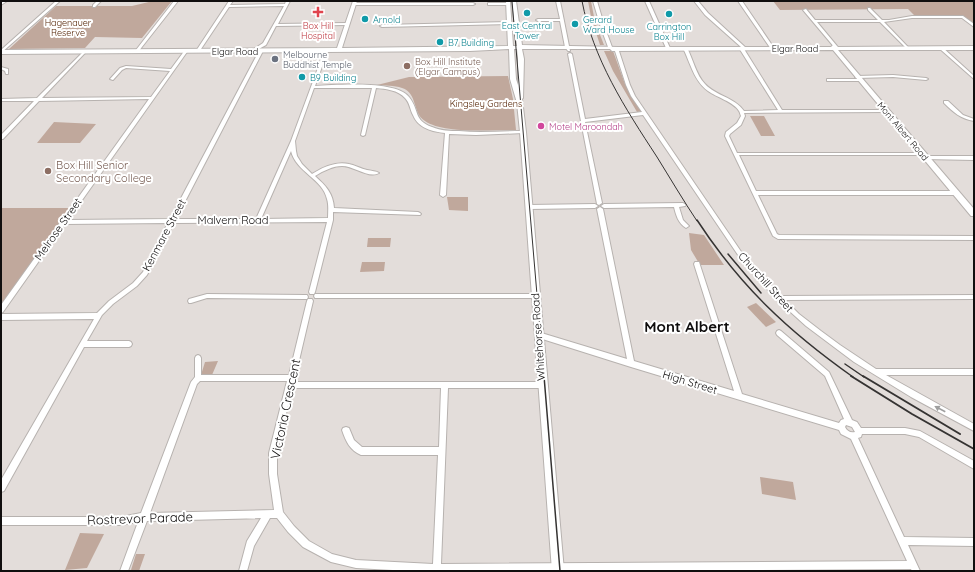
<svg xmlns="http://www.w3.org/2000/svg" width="975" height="572" font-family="Quicksand,sans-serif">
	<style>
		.green { fill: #c0a89c }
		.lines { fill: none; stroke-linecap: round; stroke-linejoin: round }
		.minor-casing { stroke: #b7b2af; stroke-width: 2 }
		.major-casing { stroke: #b7b2af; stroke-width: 2 }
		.minor { fill: #fff; fill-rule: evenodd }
		.major { fill: #fff; fill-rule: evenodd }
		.tram-far1 { stroke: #353332; stroke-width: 1 }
		.tram { stroke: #353332; stroke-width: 1.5 }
		.rail-far2 { stroke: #353332; stroke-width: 1 }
		.rail-far1 { stroke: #353332; stroke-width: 1.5 }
		.rail { stroke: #353332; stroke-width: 2 }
		.oneway { fill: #9f9f9f }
		.health-dot { fill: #e0444e; stroke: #fff; stroke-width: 1.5 }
		.culture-dot { fill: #0f9aa8; stroke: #fff; stroke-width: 1.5 }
		.worship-dot { fill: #6b7280; stroke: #fff; stroke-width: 1.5 }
		.education-dot { fill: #8d6e63; stroke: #fff; stroke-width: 1.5 }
		.hotel-dot { fill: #d1479c; stroke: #fff; stroke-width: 1.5 }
		.labels { text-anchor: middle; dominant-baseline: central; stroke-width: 4; stroke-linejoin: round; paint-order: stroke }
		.far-culture-label { font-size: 9px; fill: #0d838f; stroke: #fff; text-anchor: start }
		.far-park-label { font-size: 9px; fill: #552405; stroke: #fff }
		.far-health-label { font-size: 9px; fill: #be3a42; stroke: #fff }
		.far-street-label { font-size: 9px; fill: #100e0e; stroke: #fff }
		.far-worship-label { font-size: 9px; fill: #5b616d; stroke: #fff; text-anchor: start }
		.far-education-label { font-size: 9px; fill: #785e54; stroke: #fff; text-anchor: start }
		.far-hotel-label { font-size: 9px; fill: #b23c85; stroke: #fff; text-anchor: start }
		.education-label { font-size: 11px; fill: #785e54; stroke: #fff; text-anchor: start }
		.street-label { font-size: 11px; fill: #100e0e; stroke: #fff }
		.near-street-label { font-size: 13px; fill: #100e0e; stroke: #fff }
		.district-label { font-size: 15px; font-weight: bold; fill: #100e0e; stroke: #fff }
	</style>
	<rect width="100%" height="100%" fill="#e3ddda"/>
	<!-- green -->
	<path class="green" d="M153,1H172L142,38L95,37L85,48L9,49L56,6H132Z
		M588,1H591L595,22L604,45H600L591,17Z
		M773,1H974V26L962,16H915L908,9L780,10Z
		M604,51H613L625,84L642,111L637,112L613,71Z
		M508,76L513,99L516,130C493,130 443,134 425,121C412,113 418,93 402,88C394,85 385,86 377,85L409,77Z
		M750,116H764L775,136H761Z
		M54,122L96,124L80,143H37Z
		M447,197H468V211L449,210Z
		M1,208H74L1,309Z
		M689,233L704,235L724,265H700L691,250Z
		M368,238H391L390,247H367Z
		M362,262H385L384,271L360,272Z
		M756,303L776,322L766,327L747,307Z
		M218,361L212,375H201L205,362Z
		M760,477L793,482L796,500L762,494Z
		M80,533L104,534L87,568L65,570Z
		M136,554H145L139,571L131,570Z"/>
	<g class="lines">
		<!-- minor casing -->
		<g class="minor-casing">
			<path id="minor" d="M3,1H7L1,5V2Z
				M56,1H60L1,53V50Z
				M97,1H101L95,7H93V5Z
				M174,1H178L138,52H136V50Z
				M229,1H233L230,5L285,4L286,1H290L278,24L347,23L349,24L347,25L276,26L266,45L255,51L253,50L254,49L263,43L284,6L229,7L199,52H197L196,51Z
				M556,1H560L570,51H568L565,47L560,21H538L536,20L538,19H560Z
				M593,1H597L605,28L612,47L611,48L608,47L601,28Z
				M645,1H649L670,48L669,49L666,48Z
				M694,1H698L708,13L745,47V49H744L782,110H886L888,111L886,112L744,113L745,116L741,125L730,134L729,136L737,153H922L924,154L922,155H739L756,191H956L959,193L956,195H758L777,234L779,235L974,236V240L778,239L773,236L725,136L726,132L737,123L741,116C740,114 740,112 739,111C734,102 716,97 708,91C694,81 690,62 683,48L685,47L687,48C693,59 696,75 705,84C716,96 734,97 744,111L778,110L739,48L741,47L705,15Z
				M738,1H742L774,48L773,49H771Z
				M354,3H473L475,4L473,5H353V3Z
				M489,3H508L510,4L508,5H488V3Z
				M868,8H870L882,20H889L912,16H963L974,24V27L962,18H912L884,22L907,46L908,47L906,48L880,22H817L837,46L838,47L836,48H835L803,10L806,9L815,20H878L868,10Z
				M509,22L511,23L510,24L382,27L380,26L382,25Z
				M615,47L618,48L630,85L635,96L742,253L781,296L974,295V299L785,300L799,314L821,331L840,345L876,369H974V375H886L974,424V431L911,397L854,362L806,326L785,307L765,287L738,255L643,115L585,122L602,203L599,205L597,204L568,54L570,53L572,54L585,119L642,112L631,96L626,85L614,48Z
				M940,47H942L974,76V79L940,49Z
				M325,49L328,50L315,86C336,85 396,80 409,97C420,111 413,120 432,127C441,131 450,131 459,131C480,133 502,131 523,131L525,132L523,133L476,135L449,134L446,195L443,197L440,195L445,133C433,132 418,128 413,115C410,110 410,103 405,98C398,90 386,89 376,88L365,135L363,136L361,135L372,88H314L295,141L296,151L297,156L302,164L312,174C323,167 336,161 349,164C355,165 361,169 367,170C372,171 376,171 379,173C369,179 354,166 342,166C333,166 323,171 315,176C326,186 333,193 334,208L418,212L420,213L421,214L420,215L333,212V220L315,292L314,294H310L309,292L327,222L174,223L147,275L137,286L113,304L102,315L87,341H129L131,342L132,344L131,346L129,347H84L4,491L1,492V480L94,319L1,320V314L97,313L109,301L133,283L143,272L168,223L65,224L3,312L1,313V305L149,99L39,101L3,139H1V135L34,101H1V99L37,98L84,51H85V53L42,98L151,97L170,71L126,68L122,70L113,80L110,79L120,68L126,66L171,69L185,50H187V52L68,220L170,219L259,51L262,50L263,51L176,219H256L291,141ZM291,151C296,172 323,179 327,199C329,205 328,212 328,218L261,219Z
				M1,67L8,69V74H6L5,71L1,69Z
				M893,75L926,78L928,79L926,80L893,77L857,78L855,77L857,76Z
				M827,79H860L862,80L860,81H827Z
				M944,101H948L963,115L974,119V121C961,119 953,112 944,103Z
				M926,156H974V160L924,159V157Z
				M683,203L686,205L685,206L679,207L683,220L689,226L686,228C678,223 676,215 674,207L604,208L601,206L604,204Z
				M595,204L598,206L595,208L529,209L526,207L529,205Z
				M600,207L603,209L634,361L734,391L694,264L695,262H699L742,394L839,423L841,420L844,419L825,376L777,335L776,333L777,331L779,330L781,331L829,372L852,420L857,422L861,428H905L920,431L974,461V469L919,437L905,434H862L861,437L858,438L904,537L974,538V546L908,545L920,571H912L911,569L640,571H411L356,568L331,562L303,547L288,532L277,518H270L254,546L247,571H239L247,541L261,518L147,521L128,571H120L138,522L121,525H1V517H121L141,513L191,382L195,377V358L196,356L198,355L200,356L201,358V375H289L307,301L308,299H312L313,301L294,382H542L544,383L545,385L544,387L542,388H448L441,564L907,561L851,439L841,434L839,430L631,367L536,337L535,335L536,333L538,332L627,359L597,209ZM200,381H287L269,453V474L274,510L150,513L197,384ZM292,388H441L439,447H362L354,440L349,428L346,427L343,428L342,430C346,442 350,450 361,455H438L433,564L356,560L332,554L309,541L294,526L283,512L277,474V453ZM846,425L852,427L855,432C850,433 847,431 845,427Z
				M207,294L305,295H307L308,297L307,299H305L207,298L191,303H189L188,301L189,299Z
				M315,294H537L538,296L537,298H315L314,296Z"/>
		</g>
		<!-- major casing -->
		<g class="major-casing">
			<path id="major" d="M353,1H357L342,48L508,46L506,1H510L513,46H517L512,1H516L522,45L618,47H831L833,45L836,47L974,46V50H838L974,209V216H971L833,50L612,51L610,49H522L524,59L523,98L522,99L526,132L564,571H552L520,132L517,103L510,79L509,49L470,51L1,54V50L337,48ZM514,49H517L518,59V85L516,79Z"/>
		</g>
		<!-- minor -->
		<use href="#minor" class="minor"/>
		<!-- major -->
		<use href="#major" class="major"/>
		<!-- tram-far1 -->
		<path class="tram-far1" d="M512,1L544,377"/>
		<!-- tram -->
		<path class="tram" d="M544,376L560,571"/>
		<!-- rail-far2 -->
		<path class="rail-far2" d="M582,1C593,59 625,108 657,157C670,178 683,200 697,221"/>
		<!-- rail-far1 -->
		<path class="rail-far1" d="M697,220C740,286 788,331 853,377
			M728,254L761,293
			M845,364L864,377"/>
		<!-- rail -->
		<path class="rail" d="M851,376L912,414L974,449
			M863,376L960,434"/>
	</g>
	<!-- one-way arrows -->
	<defs><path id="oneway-solid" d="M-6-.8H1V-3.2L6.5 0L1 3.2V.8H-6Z"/></defs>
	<use class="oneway" href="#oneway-solid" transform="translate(940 409) rotate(-152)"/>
	<!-- markers -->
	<path class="health-dot" d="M316 6h4v4h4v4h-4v4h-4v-4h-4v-4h4z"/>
	<g class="culture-dot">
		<circle cx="527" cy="13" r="4"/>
		<circle cx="669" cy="14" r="4"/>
		<circle cx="365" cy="19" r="4"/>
		<circle cx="575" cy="24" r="4"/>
		<circle cx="440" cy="42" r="4"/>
		<circle cx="302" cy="77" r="4"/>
	</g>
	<circle class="worship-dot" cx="275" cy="59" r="4"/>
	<g class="education-dot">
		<circle cx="407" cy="66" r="4"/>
		<circle cx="48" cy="171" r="4"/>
	</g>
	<circle class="hotel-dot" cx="541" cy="126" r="4"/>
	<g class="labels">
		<!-- far-culture labels -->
		<g class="far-culture-label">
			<text x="373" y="19">Arnold</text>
			<text x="583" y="19">Gerard<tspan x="583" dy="10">Ward House</tspan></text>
			<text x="527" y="25" text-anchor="middle">East Central<tspan x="527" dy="10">Tower</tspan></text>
			<text x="669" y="26" text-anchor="middle">Carrington<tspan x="669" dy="10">Box Hill</tspan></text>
			<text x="448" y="42">B7 Building</text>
			<text x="310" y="77">B9 Building</text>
		</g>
		<!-- far-park labels -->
		<g class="far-park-label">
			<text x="68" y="22">Hagenauer<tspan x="68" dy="10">Reserve</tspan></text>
			<text x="486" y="103">Kingsley Gardens</text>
		</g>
		<!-- far-health labels -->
		<g class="far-health-label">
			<text x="318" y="25">Box Hill<tspan x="318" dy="10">Hospital</tspan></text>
		</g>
		<!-- far-street labels -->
		<g class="far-street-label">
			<text x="795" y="48">Elgar Road</text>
			<text x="235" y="51">Elgar Road</text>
			<text transform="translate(903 131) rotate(50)">Mont Albert Road</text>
		</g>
		<!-- far-worship labels -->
		<g class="far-worship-label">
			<text x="283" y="54">Melbourne<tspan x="283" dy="10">Buddhist Temple</tspan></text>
		</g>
		<!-- far-education labels -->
		<g class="far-education-label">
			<text x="415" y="61">Box Hill Institute<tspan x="415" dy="10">(Elgar Campus)</tspan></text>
		</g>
		<!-- far-hotel labels -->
		<g class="far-hotel-label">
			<text x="549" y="126">Motel Maroondah</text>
		</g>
		<!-- education labels -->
		<g class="education-label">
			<text x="56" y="165">Box Hill Senior<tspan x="56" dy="13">Secondary College</tspan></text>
		</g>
		<!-- street labels -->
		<g class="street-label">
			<text x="233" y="220">Malvern Road</text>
			<text transform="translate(58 229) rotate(-55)">Melrose Street</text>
			<text transform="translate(164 235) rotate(-62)">Kenmare Street</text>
			<text transform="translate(766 282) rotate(48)">Churchill Street</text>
			<text transform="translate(538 337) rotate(-94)">Whitehorse Road</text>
			<text transform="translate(690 382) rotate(17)">High Street</text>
		</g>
		<!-- near-street labels -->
		<g class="near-street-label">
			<text transform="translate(285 409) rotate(-78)">Victoria Crescent</text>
			<text transform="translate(140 518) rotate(-2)">Rostrevor Parade</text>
		</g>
		<!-- district labels -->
		<g class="district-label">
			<text x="687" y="326">Mont Albert</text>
		</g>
	</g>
	<!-- border -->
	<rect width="975" height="572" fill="none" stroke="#100e0e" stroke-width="4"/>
</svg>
